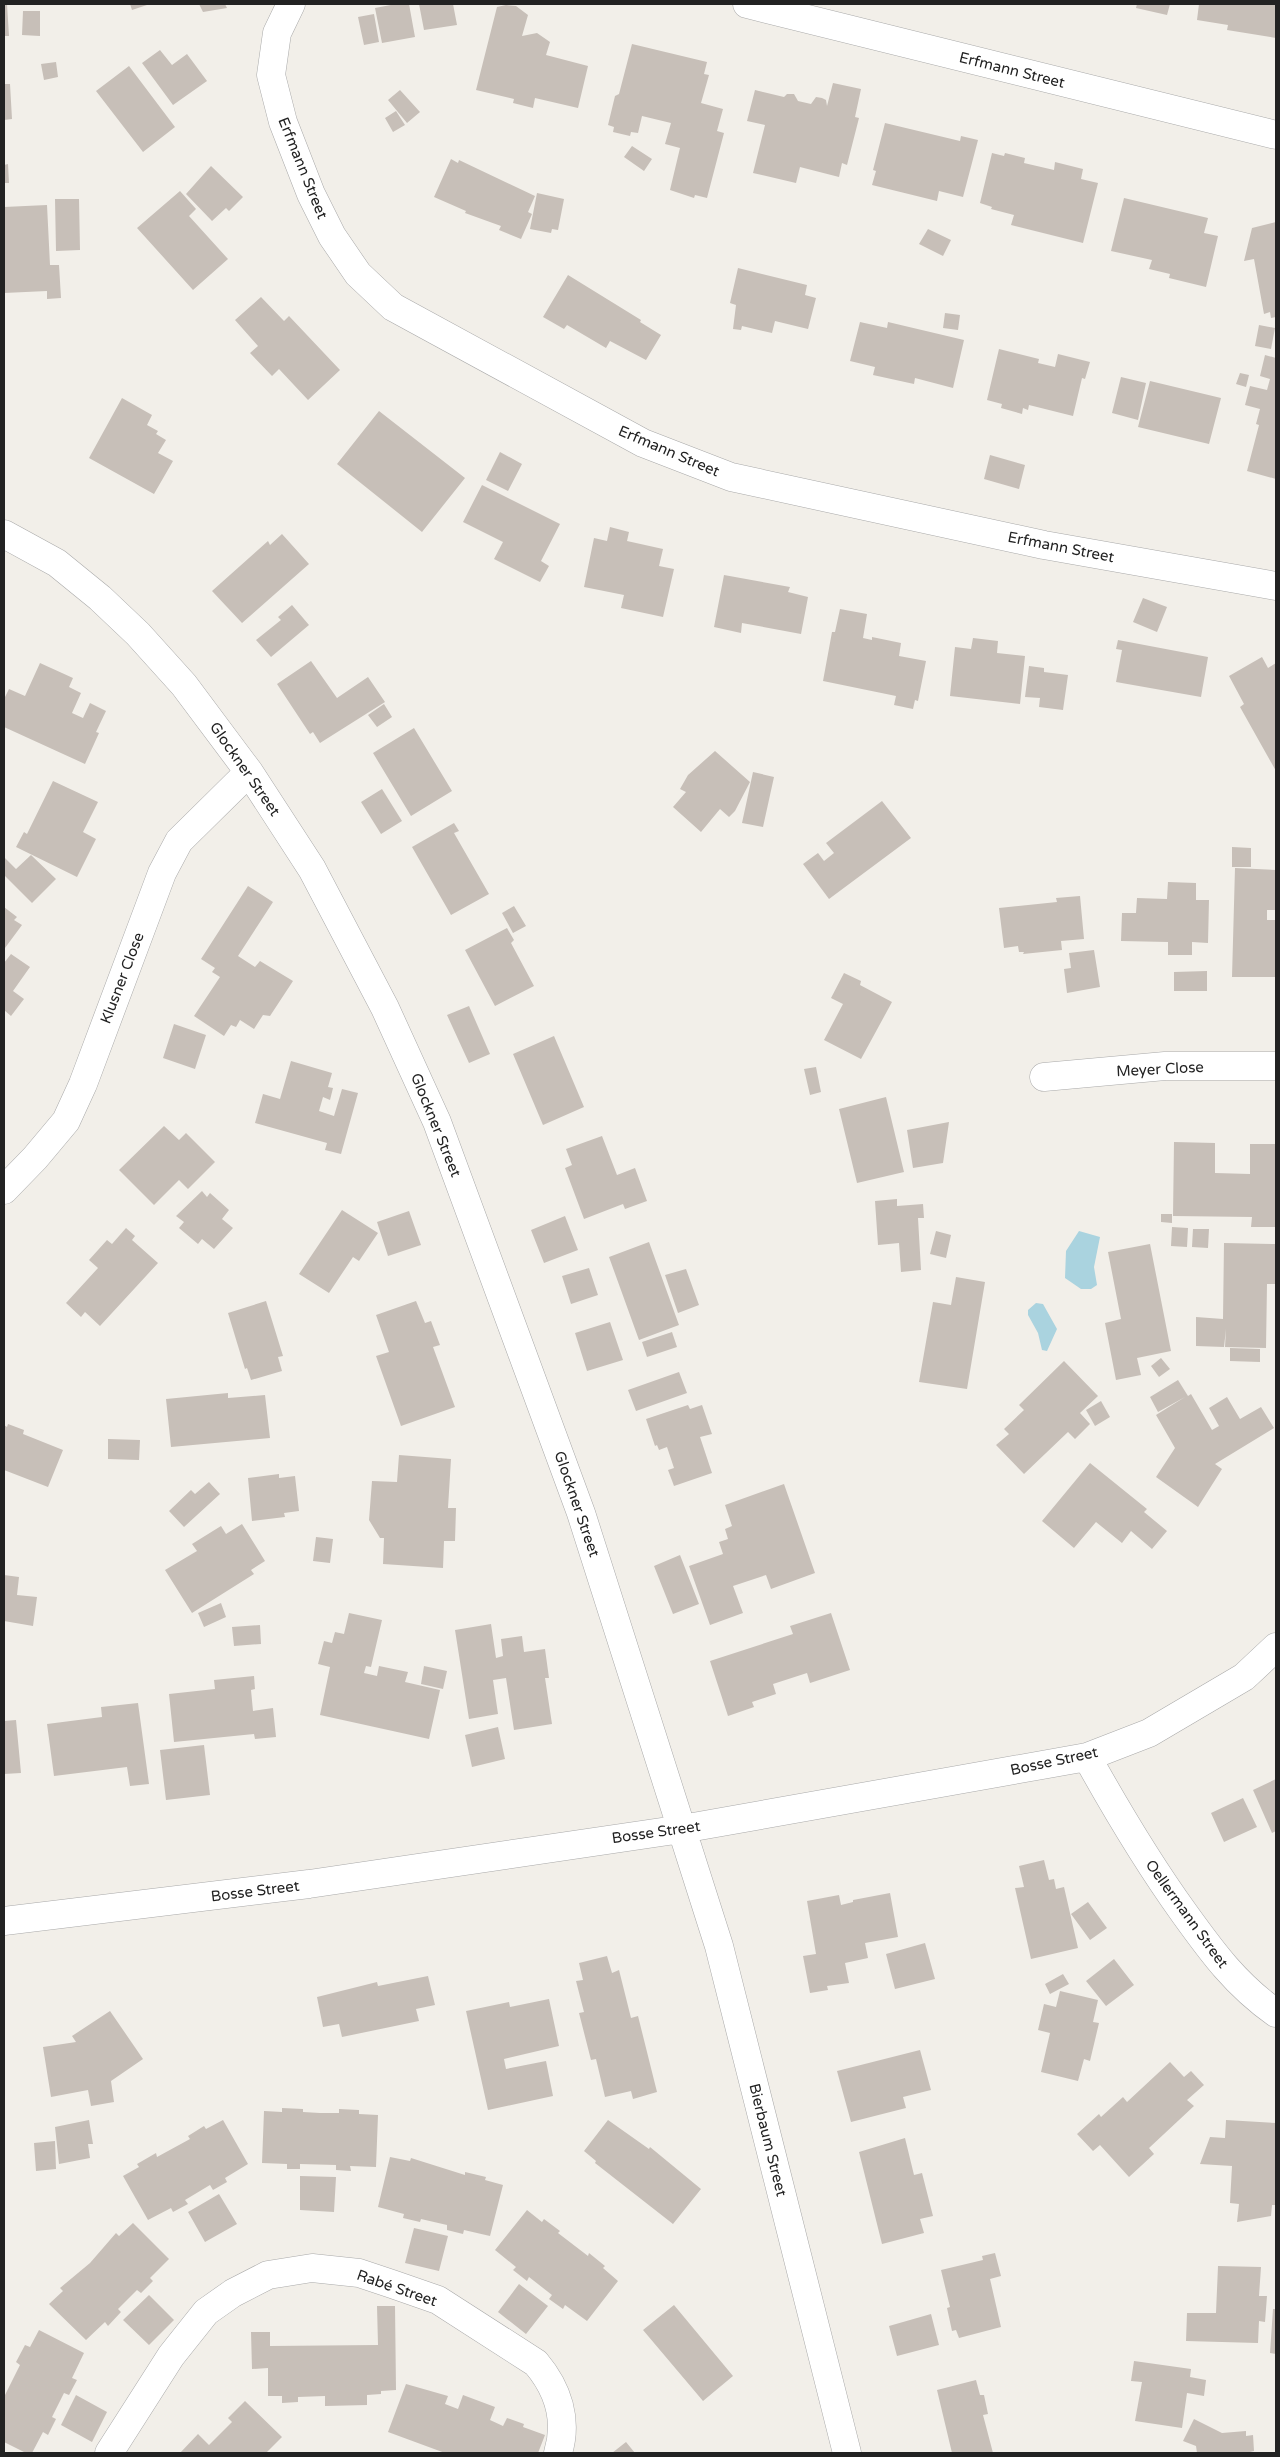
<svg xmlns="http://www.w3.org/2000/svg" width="1280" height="2457" font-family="'Varela Round',sans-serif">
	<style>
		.water { fill: #aad3df }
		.building { fill: #c7bfb8 }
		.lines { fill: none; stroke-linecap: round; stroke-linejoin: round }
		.minor-casing { stroke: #a9a9a9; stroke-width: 29 }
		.minor { stroke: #fff; stroke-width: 28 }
		.labels { text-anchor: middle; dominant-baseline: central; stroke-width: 4; stroke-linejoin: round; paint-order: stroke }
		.street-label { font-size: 15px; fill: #222; stroke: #fff }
	</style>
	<rect width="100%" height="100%" fill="#f2efe9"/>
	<!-- water -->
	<path class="water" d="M1079,1231L1100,1237L1094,1267L1097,1285L1091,1289H1081L1065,1278L1066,1251Z
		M1036,1303L1043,1304L1057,1329L1047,1351L1042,1350L1038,1333L1028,1315V1310Z"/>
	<!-- building -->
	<path class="building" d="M4,4H7L9,36H4Z
		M130,4H150L132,10Z
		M199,4H225L227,8L203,12Z
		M396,4H409L415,37L382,43L375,8Z
		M419,4H453L457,25L424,30Z
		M1137,4H1170L1167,15L1136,8Z
		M1199,4H1276V38L1227,30L1228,25L1197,20Z
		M506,5L516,6L528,15L522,36L537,33L550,42L546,55L588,66L578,108L535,98L533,108L513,103L514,99L476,90L497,7Z
		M23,11H40V36L22,35Z
		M374,14L379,42L364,45L358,17Z
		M632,44L707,62L704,74L709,75L701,103L723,109L717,131L724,133L707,198L695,195L694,198L670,190L680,148L665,144L671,123L642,116L638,133L631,132L630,136L613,132L614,127L608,125L615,96L619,94Z
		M160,50L172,65L187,54L207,81L173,105L142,63Z
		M56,62L58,77L44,80L41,64Z
		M129,66L175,127L143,152L96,91Z
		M833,83L861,89L855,117L859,118L847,165L842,163L839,177L800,167L796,183L753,173L765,125L747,121L755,90L784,97L787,94H794L798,101L811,104L816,97L822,98L826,100L827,106Z
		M4,84H10L12,119L4,120Z
		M400,90L420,112L407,123L388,100Z
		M396,111L405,125L393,132L385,118Z
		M885,123L960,141L961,136L978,140L963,197L939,191L937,201L872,185L876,171L873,170Z
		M632,146L652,159L644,171L624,157Z
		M992,153L1004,156L1005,153L1025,158L1024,163L1054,170L1055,162L1083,169L1081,179L1098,183L1083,243L1011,225L1014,215L991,209L992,207L980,203Z
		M451,159L458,163L459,160L535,196L528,212L532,214L521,239L499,230L501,226L465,213L466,211L434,197Z
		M8,164L9,183H4V165Z
		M211,166L243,197L229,211L226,208L212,221L186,194Z
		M180,191L196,209L189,216L228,259L193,290L137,228Z
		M537,193L564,199L558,230L552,229L551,233L530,229Z
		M1124,198L1208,218L1204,233L1218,236L1206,287L1169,278L1170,274L1149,269L1152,260L1111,251Z
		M55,199H79L80,250L56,251Z
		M47,205L50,265H59L61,298L47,299V291L4,293V207Z
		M1276,222V317L1271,318L1270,312L1264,314L1254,259L1244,261L1252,228Z
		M928,229L951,240L943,256L919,244Z
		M738,268L807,285L805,295L816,298L808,329L775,321L772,333L742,326L741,330L733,329L736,305L730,303Z
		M568,275L641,320L640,322L661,335L646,360L610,341L606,348L567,325L564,329L543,317Z
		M261,297L284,321L289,316L340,370L308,400L279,369L272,376L250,353L258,346L235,320Z
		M945,313L960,315L958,330L943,328Z
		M860,322L887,328L888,322L964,340L953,388L915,378L914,384L873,375L875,367L850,361Z
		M1259,325L1275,328L1271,349L1255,346Z
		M999,349L1039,359L1038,363L1055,367L1058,354L1090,362L1085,379L1082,378L1073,416L1029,405L1028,410L1023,408L1022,414L1001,408L1002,404L987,400Z
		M1265,355L1276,358V479L1247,471L1259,425L1256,424L1260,409L1245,405L1250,386L1267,390L1270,379L1260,376Z
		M1240,373L1249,375L1246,387L1236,384Z
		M1121,377L1146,383L1138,420L1112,413Z
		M1150,381L1221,398L1209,444L1138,427Z
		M122,398L152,415L147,425L158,431L156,434L166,440L158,453L173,461L154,494L89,458Z
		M379,411L465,478L422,532L337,464Z
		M500,452L522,464L508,491L486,480Z
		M990,455L1025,465L1019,489L984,479Z
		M482,485L560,524L541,561L549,566L540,582L494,559L503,542L463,522Z
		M610,527L629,532L627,541L663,549L659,566L674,569L663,617L621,608L624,595L584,587L594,538L607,541Z
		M282,534L309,564L242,623L212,591L268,541L270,545Z
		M724,575L790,587L788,592L808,597L801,634L742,623L741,633L714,627Z
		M1143,598L1167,607L1157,632L1133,622Z
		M292,605L309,625L271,657L256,640L281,620L278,617Z
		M840,609L867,614L863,638L872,640V637L901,643L899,656L926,661L918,701L915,700L913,709L894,705L896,696L823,681L832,632H835Z
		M973,638L998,641L997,653L1025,656L1020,704L950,696L955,647L971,649Z
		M1118,640L1208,657L1201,697L1116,682L1122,650L1116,649Z
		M1262,657L1268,668L1276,663V771L1240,707L1244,704L1229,676Z
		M311,661L337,698L368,677L385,702L320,743L313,732L310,734L277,684Z
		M40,663L73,678L69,687L81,693L72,713L83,718L90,703L106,711L96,732L99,733L85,764L4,727V699L9,689L25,696Z
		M1029,666L1044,668V672L1068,675L1063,710L1039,707L1040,698L1025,697Z
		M384,704L392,717L377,727L368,715Z
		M414,728L452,791L411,816L373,753Z
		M715,751L750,782L735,811L729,817L720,809L701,832L673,807L686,792L680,789L688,775Z
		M753,772L774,777L763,827L742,823Z
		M53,781L98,802L83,832L96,839L77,877L16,847L24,832L27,834Z
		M382,789L402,821L381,834L361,802Z
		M882,801L911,838L829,899L803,864L818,853L824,861L834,853L826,843Z
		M454,823L459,831L454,833L489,894L451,915L412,847Z
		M1232,847L1251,848V867H1232Z
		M31,855L56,879L32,903L4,875V857L16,869Z
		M1235,868L1276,870V910H1267V920H1276V977H1232Z
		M1168,882L1196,883V900H1209L1208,943L1192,942V955H1168V942L1121,941L1122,913H1136L1137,898L1167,899Z
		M248,886L273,902L238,956L255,967L260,961L293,981L270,1016L263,1015L254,1029L240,1020L236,1027L231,1025L224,1036L194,1016L220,977L212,972L215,968L201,959Z
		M1080,896L1084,939L1061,941L1062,950L1023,954L1024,952H1019L1018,946L1004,948L999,908L1057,902L1056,898Z
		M514,906L526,926L513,933L502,913Z
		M4,907L17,917L14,920L22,925L5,948Z
		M507,928L514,940L511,943L534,986L495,1006L465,950Z
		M1094,950L1100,987L1067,993L1064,969L1071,968L1069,953Z
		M11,954L30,967L13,991L24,999L11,1016L4,1010V963Z
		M1207,971V991H1174V972Z
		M844,973L861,981L860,985L892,1002L861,1059L824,1040L843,1004L831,998Z
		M469,1006L490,1054L469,1063L447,1015Z
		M174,1024L206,1035L195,1069L163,1058Z
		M554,1036L584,1107L543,1125L513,1054Z
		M291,1061L332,1073L328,1087L333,1088L330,1100L323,1097L319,1111L334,1116L342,1089L358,1093L341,1154L325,1150L327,1143L255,1123L263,1094L280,1099Z
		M816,1067L821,1092L810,1095L804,1069Z
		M886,1097L904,1172L857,1183L839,1109Z
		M949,1122L943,1163L913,1168L907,1130Z
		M164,1126L179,1140L186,1133L215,1162L188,1189L179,1180L154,1205L119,1170Z
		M602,1136L617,1175L635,1168L647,1201L625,1209L623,1204L584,1219L565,1168L572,1165L566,1149Z
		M1174,1142L1215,1143V1173L1250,1174V1144H1276V1227H1251L1252,1217L1173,1216Z
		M202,1191L207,1197L210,1193L229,1210L222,1219L233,1228L214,1249L202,1239L198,1244L179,1228L184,1222L176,1216Z
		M897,1199V1206L923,1204L924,1218H918L921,1270L901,1272L899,1243L878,1245L875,1201Z
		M342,1210L378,1233L359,1261L353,1257L329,1293L299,1274Z
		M409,1211L421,1245L388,1256L377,1222Z
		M1161,1214H1172V1223L1161,1222Z
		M565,1216L578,1250L544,1263L531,1230Z
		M1172,1227L1188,1228L1187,1247L1171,1246Z
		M126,1228L135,1236L132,1240L158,1263L100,1326L85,1312L81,1317L66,1303L98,1268L89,1260L107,1240L112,1244Z
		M1193,1229H1209L1208,1248L1192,1247Z
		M936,1231L951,1235L946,1258L930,1254Z
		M649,1242L679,1325L639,1340L609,1257Z
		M1224,1243L1276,1244V1284H1267L1266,1348L1225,1347L1226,1329L1224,1347L1196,1346V1317L1223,1319Z
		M1150,1244L1171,1351L1137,1358L1141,1375L1116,1380L1105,1323L1121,1319L1108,1252Z
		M589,1268L598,1295L571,1304L562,1276Z
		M686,1269L699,1305L678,1313L665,1275Z
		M956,1277L985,1282L967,1389L919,1382L933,1302L951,1305Z
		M266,1301L283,1356L278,1357L282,1371L251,1380L247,1368L245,1369L228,1313Z
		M416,1301L425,1323L431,1321L440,1345L433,1347L455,1407L401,1426L376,1356L389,1352L376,1315Z
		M610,1322L623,1360L587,1371L575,1333Z
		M672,1332L677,1347L647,1357L642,1342Z
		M1230,1348L1260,1349V1362L1230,1361Z
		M1161,1358L1170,1369L1159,1377L1151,1366Z
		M1064,1361L1098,1396L1080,1413L1090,1424L1075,1439L1068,1432L1024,1474L996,1445L1009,1434L1004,1429L1024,1410L1019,1405Z
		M679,1372L687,1393L636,1411L628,1390Z
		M1178,1380L1188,1396L1191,1394L1212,1430L1219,1426L1209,1408L1227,1397L1240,1419L1261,1407L1274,1428L1215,1464L1222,1469L1198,1507L1156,1477L1175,1448L1156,1415L1185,1397L1158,1412L1150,1397Z
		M228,1393V1398L265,1395L270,1438L171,1447L166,1399Z
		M1101,1401L1110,1417L1095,1426L1086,1410Z
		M688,1405L690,1409L702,1405L712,1434L700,1437L712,1473L674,1486L668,1470L674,1468L667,1447L659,1450L657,1445L655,1446L646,1419Z
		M8,1424L24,1430L23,1434L63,1450L48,1487L4,1470V1425L7,1427Z
		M108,1439L140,1440L139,1460L108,1459Z
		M399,1455L451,1459L448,1508H456L455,1541H444L443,1568L383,1564L384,1538H380L369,1520L372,1481L397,1482Z
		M1090,1463L1147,1509L1144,1512L1167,1531L1152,1549L1131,1531L1122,1543L1096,1522L1074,1548L1042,1521Z
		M279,1474V1478L295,1476L299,1511L284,1513L285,1517L252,1521L248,1478Z
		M209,1482L220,1494L184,1527L169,1511L191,1490L195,1494Z
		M784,1484L815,1573L771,1589L766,1575L733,1586L743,1613L710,1625L689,1566L723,1554L719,1542L728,1539L725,1529L732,1526L725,1505Z
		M242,1524L265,1561L251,1570L254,1574L192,1613L165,1570L197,1551L192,1544L221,1526L226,1534Z
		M316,1537L333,1539L330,1563L313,1561Z
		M680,1555L699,1604L673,1614L654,1566Z
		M4,1575L19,1577L17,1595L37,1597L33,1626L4,1621Z
		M221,1603L226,1617L204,1627L198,1613Z
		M349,1613L382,1620L371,1667L366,1666L364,1673L377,1676L379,1666L408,1672L405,1682L440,1690L429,1739L320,1715L330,1667L318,1664L324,1641L332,1643L335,1632L344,1634Z
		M831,1613L850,1670L810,1683L807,1673L773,1684L776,1694L752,1702L754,1707L728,1716L710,1661L793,1634L790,1626Z
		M491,1624L496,1658L503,1656L501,1639L522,1636L524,1652L545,1649L549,1678H545L552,1724L514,1730L506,1678L493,1680L498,1714L469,1719L455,1630Z
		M260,1625L261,1644L234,1646L232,1627Z
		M424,1666L447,1671L443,1689L421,1684Z
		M254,1676L255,1689L251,1690L253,1711L273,1708L276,1737L255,1739L254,1734L174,1742L169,1694L215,1689L214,1680Z
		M138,1703L149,1784L130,1786L127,1767L54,1776L47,1724L102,1717L101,1707Z
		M16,1720L21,1773L4,1774V1721Z
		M498,1727L505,1759L472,1767L465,1735Z
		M204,1745L210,1795L166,1800L160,1750Z
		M1276,1779V1831L1272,1833L1253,1790Z
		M1243,1798L1257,1827L1224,1842L1211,1813Z
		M1044,1860L1049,1880L1054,1879L1056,1889L1064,1887L1078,1948L1031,1959L1015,1888L1024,1887L1019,1866Z
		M890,1893L898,1937L865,1943L868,1958L845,1963L849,1983L827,1986L828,1990L810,1993L803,1956L816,1954L807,1901L839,1895L841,1905L853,1902V1900Z
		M1088,1902L1107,1928L1090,1940L1071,1914Z
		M925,1943L935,1979L895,1989L886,1954Z
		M607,1956L612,1973L619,1970L631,2018L638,2016L657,2092L633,2099L631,2091L605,2097L596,2059L591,2060L579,2013L584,2012L576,1981L583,1980L579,1963Z
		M1114,1959L1134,1985L1106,2006L1086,1981Z
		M1063,1974L1069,1984L1050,1994L1045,1984Z
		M428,1976L435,2005L416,2009L419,2021L342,2037L339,2024L323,2027L317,1997L377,1982L378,1986Z
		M1060,1991L1098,2000L1093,2022L1099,2023L1090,2061L1084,2059L1078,2081L1041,2072L1050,2033L1038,2030L1044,2004L1056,2007Z
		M549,1999L559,2046L504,2059L506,2069L546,2061L553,2096L488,2110L466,2011L509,2002L510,2007Z
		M110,2011L143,2059L111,2081L114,2102L91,2106L88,2090L51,2097L43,2047L76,2042L72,2036Z
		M920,2050L931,2090L903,2097L906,2108L851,2122L837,2071Z
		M1170,2062L1184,2077L1191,2071L1204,2085L1187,2100L1194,2106L1149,2148L1154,2154L1129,2177L1100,2145L1093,2151L1077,2134L1099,2114L1101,2117L1123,2097L1127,2102Z
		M282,2108L303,2109V2112L320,2113H339V2109L359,2110V2114L378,2115L376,2167L350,2166L351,2171L336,2170V2165L300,2164V2169H287V2164L262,2163L264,2111L282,2112Z
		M89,2120L93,2144H88L90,2158L59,2164L55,2127Z
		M223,2120L248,2164L225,2178L227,2182L213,2190L210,2185L185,2200L188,2204L173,2212L171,2208L148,2220L123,2176L139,2167L137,2164L156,2153L157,2157L190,2139L188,2136L204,2126L206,2129Z
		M608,2120L649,2149L650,2147L701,2189L673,2224L595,2163L596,2161L584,2151Z
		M1226,2120L1276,2123V2205H1272L1271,2216L1237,2222L1239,2204L1230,2203L1232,2166L1200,2164L1210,2137L1225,2138Z
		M905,2138L914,2175L922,2173L933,2216L920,2219L924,2233L882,2244L859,2152Z
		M55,2141L56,2169L36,2171L34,2143Z
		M390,2157L410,2161L411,2158L465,2175V2172L486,2177L485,2180L503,2185L490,2236L464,2230L463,2234L447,2230V2225L421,2219L420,2222L403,2218L404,2214L378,2207Z
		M300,2176L336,2177L334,2212L300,2210Z
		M219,2194L237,2224L205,2242L188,2212Z
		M527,2210L542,2222L544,2219L560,2231L558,2233L588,2256L589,2253L605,2266L603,2268L618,2281L587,2321L565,2305L563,2309L549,2299L552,2295L529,2277L527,2281L513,2270L516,2267L495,2250Z
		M133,2223L169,2259L150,2278L153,2281L141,2293L137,2290L118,2309L121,2312L108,2326L105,2322L86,2340L49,2304L63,2291L60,2288L90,2263L116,2233L119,2236Z
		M414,2228L448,2236L439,2271L405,2263Z
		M995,2253L1001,2276L990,2279L1001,2327L959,2338L956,2330L952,2331L947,2308L950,2307L941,2270L983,2260L982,2256Z
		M1218,2266L1261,2267L1259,2296H1267L1265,2322L1259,2321L1258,2343L1186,2341L1187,2313H1216Z
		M519,2284L548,2306L526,2334L498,2312Z
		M149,2295L174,2320L149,2345L123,2320Z
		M674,2305L733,2376L703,2401L643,2330Z
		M377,2306H395L396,2390L381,2391V2394L367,2395V2405L325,2406V2396L298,2397V2402L282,2403V2396H268V2368L252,2369L251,2332H270V2346L378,2345Z
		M1273,2309H1276V2354L1270,2353Z
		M931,2314L939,2345L897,2356L889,2326Z
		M39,2330L84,2353L72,2378L77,2380L69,2395L64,2393L52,2417L56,2419L48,2435L43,2432L32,2453H26L4,2442V2397L20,2365L16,2362L25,2345L30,2347Z
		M1134,2361L1191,2369L1190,2377L1206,2380L1204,2396L1187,2393L1182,2428L1135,2421L1142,2382L1131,2381Z
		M976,2380L980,2395H984L988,2414L983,2415L993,2453H952L937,2390Z
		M406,2384L448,2396L445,2404L458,2409L463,2395L495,2407L490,2420L503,2426L507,2418L524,2424L523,2427L545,2435L538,2453H445L388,2432Z
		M76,2395L107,2412L92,2442L61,2425Z
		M245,2401L282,2437L266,2453H180L198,2434L209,2445L232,2422L228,2418Z
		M1194,2419L1222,2433L1246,2431V2436L1253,2435L1254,2451L1246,2453H1197L1196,2446L1183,2441Z
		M626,2442L635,2453H612Z"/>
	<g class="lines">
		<!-- minor casing -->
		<g class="minor-casing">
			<path id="minor" d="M291,4L277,33L271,75L283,122L311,194L332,236L358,274L393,307L643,443L731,477L1044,545L1276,586
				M747,4L1276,135
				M4,534L57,563L100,598L138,634L184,685L249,772L312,869L385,1008L437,1122L581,1513L719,1946L847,2453
				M1044,1077L1165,1066H1276
				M4,1190L35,1158L66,1121L83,1084L162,873L179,841L249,772
				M1087,1757C1117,1811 1148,1863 1184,1913C1212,1952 1236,1985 1276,2013
				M4,1921L309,1884L682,1829L1087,1757L1149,1733L1244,1677L1276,1647
				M109,2453L171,2356L206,2312L233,2293L268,2275L312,2268L359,2273L392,2284L438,2300L536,2363C558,2389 568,2420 558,2453"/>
		</g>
		<!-- minor -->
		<use href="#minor" class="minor"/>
	</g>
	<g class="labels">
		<!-- street labels -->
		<g class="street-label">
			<text transform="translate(1012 70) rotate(14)">Erfmann Street</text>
			<text transform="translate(303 168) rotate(68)">Erfmann Street</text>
			<text transform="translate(669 451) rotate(23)">Erfmann Street</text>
			<text transform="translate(1061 547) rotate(11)">Erfmann Street</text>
			<text transform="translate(245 769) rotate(55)">Glockner Street</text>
			<text transform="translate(122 978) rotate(-69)">Klusner Close</text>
			<text transform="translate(1160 1069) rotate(-3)">Meyer Close</text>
			<text transform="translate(436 1125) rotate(68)">Glockner Street</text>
			<text transform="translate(577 1504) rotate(71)">Glockner Street</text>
			<text transform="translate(1054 1761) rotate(-12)">Bosse Street</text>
			<text transform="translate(656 1832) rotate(-8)">Bosse Street</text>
			<text transform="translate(255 1891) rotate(-7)">Bosse Street</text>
			<text transform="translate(1187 1914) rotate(54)">Oellermann Street</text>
			<text transform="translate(768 2140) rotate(76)">Bierbaum Street</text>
			<text transform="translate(397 2288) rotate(19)">Rabé Street</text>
		</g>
	</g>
	<!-- border -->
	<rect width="1280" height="2457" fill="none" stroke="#222222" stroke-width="10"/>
</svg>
